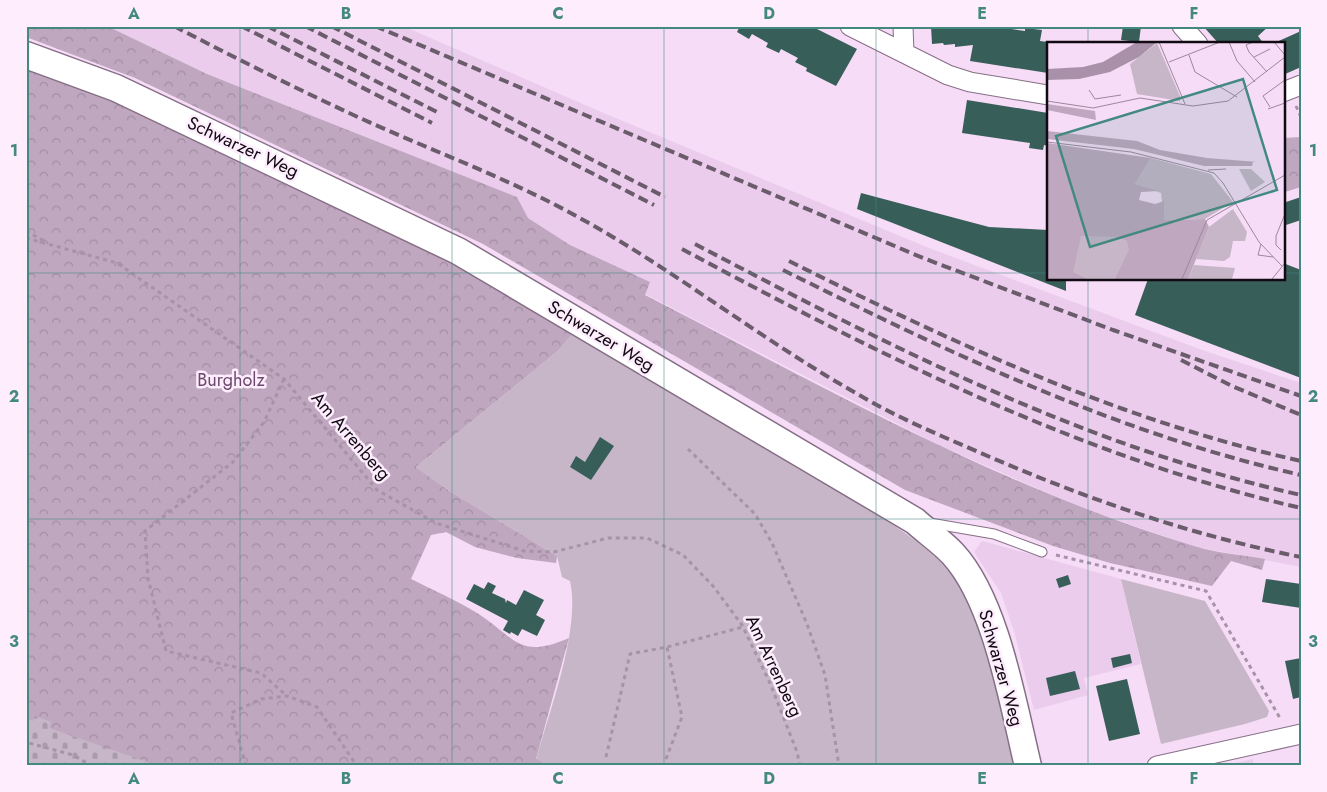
<svg xmlns="http://www.w3.org/2000/svg" width="1327" height="792" font-family="Jost,sans-serif">
	<style>
		.built { fill: #ebccec }
		.green { fill: #c7b6c8 }
		.forest { fill: url(#forest-crowns) }
		.cemetery { fill: url(#cemetery-stones) }
		.building { fill: #385e59 }
		.lines { fill: none; stroke-linecap: round; stroke-linejoin: round }
		.lane-casing { stroke: #866f86; stroke-width: 11 }
		.street-casing { stroke: #866f86; stroke-width: 21 }
		.secondary-casing { stroke: #866f86; stroke-width: 29 }
		.path { stroke: #a693a7; stroke-width: 3; stroke-dasharray: 4 4; stroke-linecap: butt }
		.lane { stroke: #fff; stroke-width: 9 }
		.street { stroke: #fff; stroke-width: 19 }
		.secondary { stroke: #fff; stroke-width: 26 }
		.rail { stroke: #6b5c6c; stroke-width: 4; stroke-dasharray: 10 5; stroke-linecap: butt }
		.grid { fill: none; stroke: #438980; stroke-width: 1; stroke-opacity: 0.55 }
		.labels { text-anchor: middle; dominant-baseline: central; stroke-width: 5; stroke-linejoin: round; paint-order: stroke }
		.street-label { font-size: 18px; fill: #120a12; stroke: #fdedfd }
		.park-label { font-size: 18px; fill: #6c486d; stroke: #fdedfd }
		.inset-road { fill: none; stroke: #9b889b; stroke-width: 1 }
		.view { fill: #438980; fill-opacity: 0.15; stroke: #438980; stroke-width: 2.5 }
		.inset-edge { fill: none; stroke: #120a12; stroke-width: 2.5 }
		.neatline { fill: none; stroke: #438980; stroke-width: 2 }
		.grid-label { font-size: 16px; text-anchor: middle; font-weight: bold; fill: #438980 }
	</style>
	<defs>
		<pattern id="forest-crowns" width="20" height="18" patternUnits="userSpaceOnUse" patternTransform="scale(1.25)"><rect width="20" height="18" fill="#bfa7bf"/><path d="M2 6a3 3 0 1 1 6 0M12 15a3 3 0 1 1 6 0" fill="none" stroke="#a38ea3"/></pattern>
		<pattern id="cemetery-stones" width="16" height="16" patternUnits="userSpaceOnUse" patternTransform="scale(1.25)"><rect width="16" height="16" fill="#c7b6c8"/><path d="M2 7V4a2 2 0 0 1 4 0v3zM10 15v-3a2 2 0 0 1 4 0v3z" fill="#aa9bab"/></pattern>
	</defs>
	<rect width="100%" height="100%" fill="#f6dcf7"/>
	<!-- built -->
	<path class="built" d="M107,26H403L606,114L929,248L1202,350L1301,383V567L1196,547L1082,508L941,446L645,294L650,282L570,245L528,218L517,197L207,74Z
		M982,541L1121,579L1141,664L1084,678L1088,695L1034,710L1014,631L1001,593L974,552Z
		M1253,759V766H1224Z"/>
	<!-- green -->
	<path class="green" d="M573,333C651,380 730,428 809,475C855,502 924,537 956,579C987,622 1001,713 1014,766H549L536,760C549,711 581,630 570,581L562,577L557,556L448,490L416,467L559,350Z
		M1121,579L1205,601L1269,711L1267,717L1245,724L1161,744Z"/>
	<!-- forest -->
	<path class="forest" d="M26,26H107L207,74L517,197L528,218L570,245L650,282L645,295C824,387 1001,488 1194,546C1217,553 1242,555 1265,559L1262,570L1231,561L1212,586L1110,563L1053,546L905,490L483,244L135,78L26,37Z
		M26,65L126,102L425,247L573,333L559,350L416,467L448,490L557,556L556,563L517,558L475,547L446,532L431,535L411,579C433,590 456,600 477,613C516,638 518,660 569,638L536,759L549,766H26Z
		M1301,137V187L1285,192L1283,182V138Z"/>
	<!-- cemetery -->
	<path class="cemetery" d="M35,716L51,722L49,728L159,766H26V719L33,721Z"/>
	<!-- building -->
	<path class="building" d="M735,26H811L857,49L836,86L806,71L807,68L795,62L798,58L781,49L779,53L766,47L768,43L752,34L749,39L737,32L739,28Z
		M931,26H992L1025,31V28L1042,30L1040,41L1048,42V73L970,61L973,45L955,47V44L944,45L943,43L932,44Z
		M1123,26H1141L1139,42L1121,40Z
		M1203,26H1269L1258,36L1264,44H1219Z
		M1301,31V67L1283,75V44H1272Z
		M967,100L1048,113V146L1044,145L1043,150L1029,148L1030,143L962,133Z
		M861,193L989,227L1048,230V279H1066V291L857,209Z
		M1301,197V220L1283,226V203Z
		M1283,263L1301,270V378L1135,315L1148,279H1283Z
		M600,437L614,446L591,480L570,467L576,456L585,462Z
		M1068,575L1071,584L1059,588L1056,579Z
		M1266,579L1301,584V608L1262,602Z
		M488,582L496,586L492,593L505,599L506,603L507,600L516,605L524,590L544,600L536,615L545,620L537,636L522,629L518,636L511,632L510,634L503,630L508,621L466,599L474,584L484,589Z
		M1130,654L1132,663L1113,668L1111,658Z
		M1301,658V697L1293,699L1285,661Z
		M1075,671L1080,689L1050,696L1046,678Z
		M1127,679L1140,734L1109,741L1096,686Z"/>
	<g class="lines">
		<!-- lane casing -->
		<g class="lane-casing">
			<path id="lane" d="M930,523L994,534L1042,552"/>
		</g>
		<!-- street casing -->
		<g class="street-casing">
			<path id="street" d="M850,26L948,75L970,82L1048,95
				M903,26L904,53
				M1182,26L1198,44
				M1283,92L1301,85
				M1157,766L1301,734"/>
		</g>
		<!-- secondary casing -->
		<g class="secondary-casing">
			<path id="secondary" d="M26,55L116,88L458,251L915,521C927,532 942,542 953,554C996,601 1013,704 1028,766"/>
		</g>
		<!-- path -->
		<path class="path" d="M1296,106L1301,117
			M26,231L48,243
			M26,238L117,263L284,379L377,490L436,523L524,551L554,552L608,538H647L683,555L713,586L742,625L770,683L797,752L800,766
			M284,379L264,422L233,462L145,531L148,578L166,651L261,673L287,696
			M688,449L755,514L772,543L807,624L825,675L839,766
			M1056,555L1206,591L1280,718
			M26,750L29,743L73,755L92,766
			M606,757L630,654L667,647L743,627
			M666,759L682,717L667,647
			M246,766L231,713L261,699L287,696L317,707L357,766"/>
		<!-- lane -->
		<use href="#lane" class="lane"/>
		<!-- street -->
		<use href="#street" class="street"/>
		<!-- secondary -->
		<use href="#secondary" class="secondary"/>
		<!-- rail -->
		<path class="rail" d="M174,26C235,58 297,89 360,118C432,151 508,178 578,217C673,269 759,338 854,392C897,418 944,437 990,457C1090,500 1194,536 1301,557
			M241,26L432,123
			M267,26L437,112
			M305,26L654,205
			M331,26L665,197
			M375,26L923,258L1113,330L1301,396
			M695,244C889,346 1085,447 1301,495
			M682,249C880,355 1080,457 1301,508
			M789,261C953,343 1121,421 1301,461
			M783,270C950,353 1118,434 1301,475
			M1181,360L1232,386L1301,415"/>
	</g>
	<!-- grid -->
	<path class="grid" d="M240,26V766M452,26V766M664,26V766M876,26V766M1088,26V44M26,273H1048M1283,273H1301M1088,279V766M26,519H1301"/>
	<g class="labels">
		<!-- street labels -->
		<g class="street-label">
			<text transform="translate(243 147) rotate(25)">Schwarzer Weg</text>
			<text transform="translate(601 336) rotate(31)">Schwarzer Weg</text>
			<text transform="translate(351 436) rotate(49)">Am Arrenberg</text>
			<text transform="translate(774 666) rotate(65)">Am Arrenberg</text>
			<text transform="translate(1001 668) rotate(74)">Schwarzer Weg</text>
		</g>
		<!-- park labels -->
		<g class="park-label">
			<text x="231" y="380">Burgholz</text>
		</g>
	</g>
	<!-- overview -->
	<g transform="translate(1047 42)">
		<rect width="238" height="238" fill="#f6dcf7"/>
		<path d="M104,116L164,132L186,160L158,177L117,178L114,151L88,142ZM192,127H204L218,140L204,149ZM186,167L200,190L198,199H186L183,215L177,219L149,217L162,185ZM147,223L188,226L185,237H141Z" fill="#c7b6c8"/>
		<path d="M0,62L48,69L49,78L0,68ZM0,89L90,99L113,108L160,116L211,120H206L205,124H157L87,107L0,97ZM0,101L104,116L88,142L111,149L94,150L92,158L108,162L117,159V178L158,177L162,185L141,237H0Z" fill="#bfa7bf"/>
		<path d="M34,194L72,195L80,199L82,208L68,237H40L26,230Z" fill="#c7b6c8"/>
		<path d="M110,1L133,54V59L90,52L83,22Z" fill="#c7b6c8"/>
		<path d="M90,0L109,1L92,15L63,30L32,37L0,38V27L36,25L56,20Z" fill="#a992a9"/>
		<path class="inset-road" d="M112,0L138,62M182,0L190,19L208,40M206,0L199,3L202,10L220,30M227,0L238,13M142,13L148,30L190,55M207,15L223,7M122,20L173,0M42,48L48,57L74,53M0,59L46,66L93,56L146,64L181,59L238,15M223,65L216,54L238,38M221,67L238,61M0,100L84,110L167,131L176,141L212,200L235,224M161,128L179,127M214,202L211,213L226,215M234,208L229,203V194L238,172M135,237L160,178L238,133M225,237L238,221"/>
		<path class="view" d="M196,37L230,148L43,205L9,94Z"/>
		<rect width="238" height="238" class="inset-edge"/>
	</g>
	<!-- border -->
	<rect width="1327" height="792" fill="none" stroke="#fdedfd" stroke-width="55"/>
	<rect x="28" y="28" width="1272" height="736" class="neatline"/>
	<g class="grid-label">
		<text x="134" y="19">A</text>
		<text x="346" y="19">B</text>
		<text x="558" y="19">C</text>
		<text x="769" y="19">D</text>
		<text x="982" y="19">E</text>
		<text x="1194" y="19">F</text>
		<text x="14" y="156">1</text>
		<text x="1313" y="156">1</text>
		<text x="14" y="402">2</text>
		<text x="1313" y="402">2</text>
		<text x="14" y="647">3</text>
		<text x="1313" y="647">3</text>
		<text x="134" y="784">A</text>
		<text x="346" y="784">B</text>
		<text x="558" y="784">C</text>
		<text x="769" y="784">D</text>
		<text x="982" y="784">E</text>
		<text x="1194" y="784">F</text>
	</g>
</svg>
